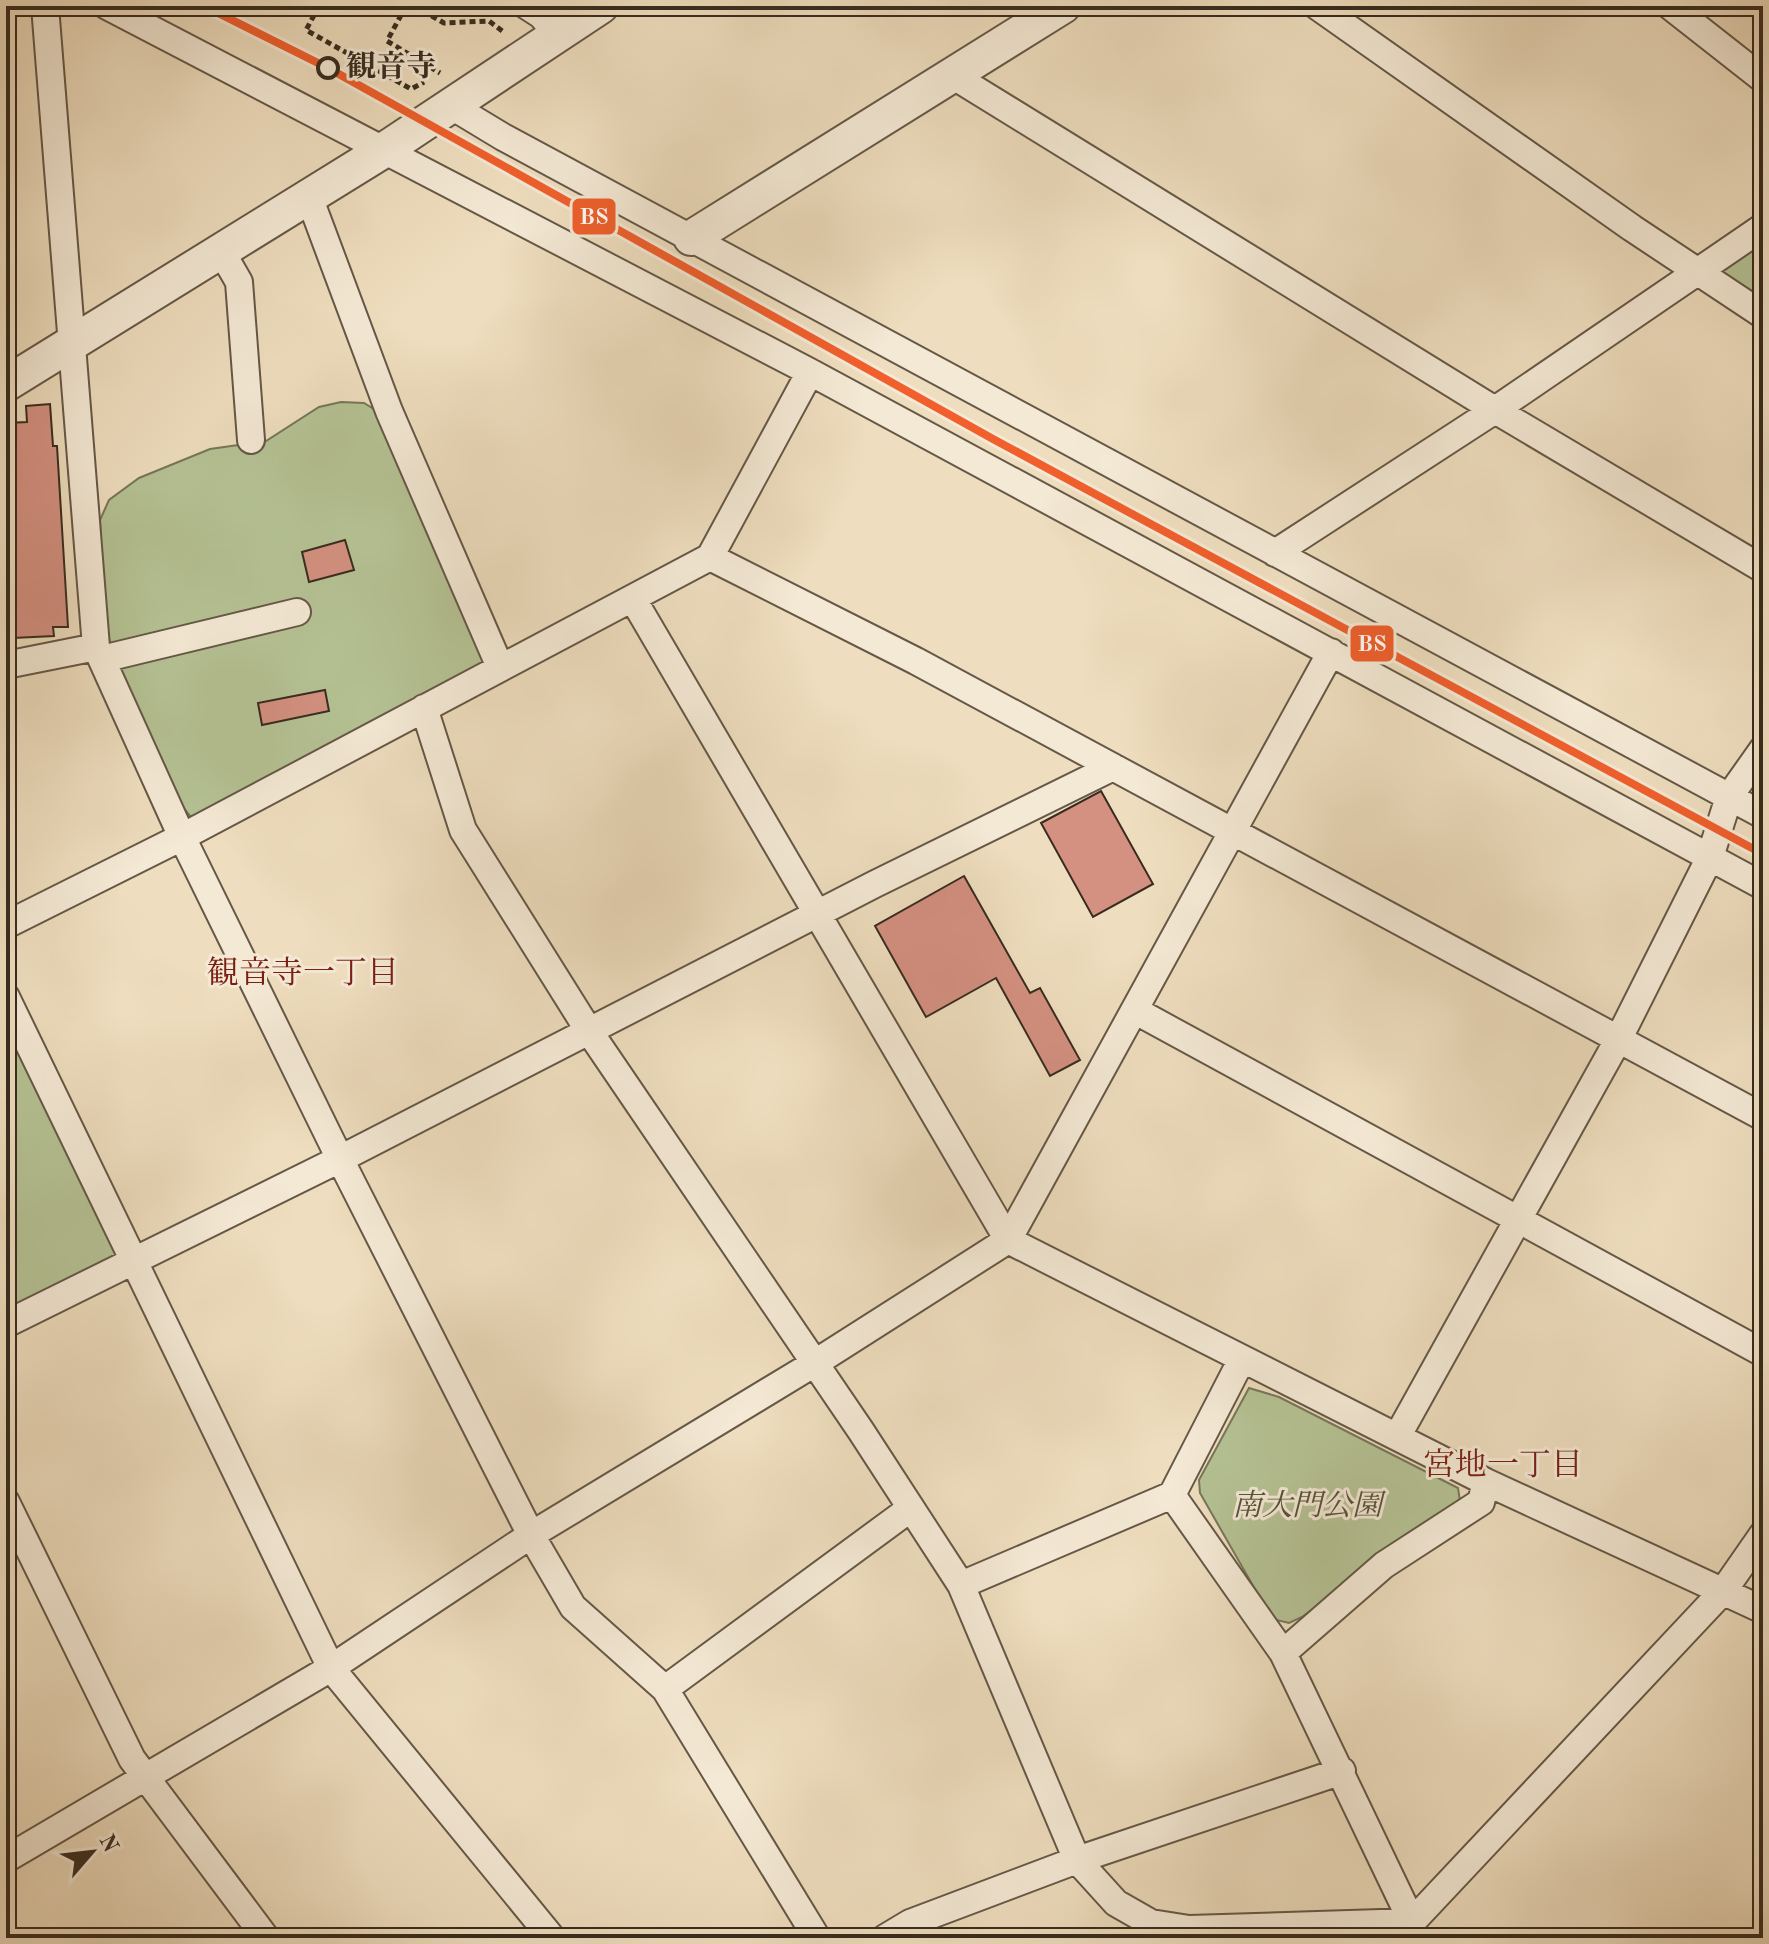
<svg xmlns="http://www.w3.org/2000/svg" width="1769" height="1944" font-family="'Old Standard TT','Noto Serif JP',serif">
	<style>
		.green { fill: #b5c294; stroke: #76775a; stroke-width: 2 }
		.building { fill: #d49081; stroke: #372c1f; stroke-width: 2 }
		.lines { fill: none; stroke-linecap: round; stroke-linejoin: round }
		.minor-casing { stroke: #655847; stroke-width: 30 }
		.tertiary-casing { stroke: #655847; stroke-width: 38 }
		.path { stroke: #372c1f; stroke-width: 5; stroke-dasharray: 6 4; stroke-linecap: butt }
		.minor { stroke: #f4e9d5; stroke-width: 26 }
		.tertiary { stroke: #f4e9d5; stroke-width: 34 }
		.rail-1-casing { stroke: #f4e9d5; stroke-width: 14 }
		.rail-1 { stroke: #f05f2c; stroke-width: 8 }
		.stop-dot { fill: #f4e9d5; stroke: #372c1f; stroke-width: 4 }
		.labels { text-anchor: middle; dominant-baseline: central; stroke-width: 6; stroke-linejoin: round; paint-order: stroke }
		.stop-label { font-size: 30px; font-weight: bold; fill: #372c1f; stroke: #f4e9d5; text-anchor: start }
		.park-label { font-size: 30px; font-style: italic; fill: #56523c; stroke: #f4e9d5 }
		.neighbourhood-label { font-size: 32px; fill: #7a1f14; stroke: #f4e9d5 }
		.line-badge { stroke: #f4e9d5; stroke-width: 3 }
		.badge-label { font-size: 22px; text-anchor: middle; font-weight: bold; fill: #fff }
	</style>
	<rect width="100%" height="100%" fill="#eeddbe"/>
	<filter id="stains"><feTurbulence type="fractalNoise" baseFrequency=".0025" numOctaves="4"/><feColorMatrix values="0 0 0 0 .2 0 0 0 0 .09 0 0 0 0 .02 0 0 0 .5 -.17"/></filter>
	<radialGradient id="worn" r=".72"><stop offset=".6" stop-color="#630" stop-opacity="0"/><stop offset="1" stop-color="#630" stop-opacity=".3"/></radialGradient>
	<!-- green -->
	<path class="green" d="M1763,232V311L1705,272Z
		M341,402L364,403L380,413L483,644L482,666L209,815L191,817L175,798L166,768L114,664L104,611L100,520L109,500L139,478L210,449L266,441L319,407Z
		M6,1014L121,1258L6,1314Z
		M1249,1388L1279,1397L1458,1488L1460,1501L1302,1617L1289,1623L1272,1619L1200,1493L1199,1480Z"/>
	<!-- building -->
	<path class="building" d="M50,404L53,446H57L68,627H53L54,636L13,638L6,423L27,422L26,406Z
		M345,540L354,570L309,582L302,552Z
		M325,690L329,711L262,725L258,703Z
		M1101,791L1153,884L1093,917L1041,823Z
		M964,876L1030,993L1040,988L1080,1060L1050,1076L996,978L926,1017L875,926Z"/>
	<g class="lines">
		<!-- minor casing -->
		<g class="minor-casing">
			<path id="minor" d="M45,6L96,647L182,837L340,1159L531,1535L573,1607L665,1689L817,1938
				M107,6L810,372L1763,886
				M527,6L541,15L557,33
				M1317,6L1632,228L1763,315
				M1670,6L1763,79
				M952,75L1495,410L1763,569
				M450,105L503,137L1763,815
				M308,194L389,411L500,667
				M220,249L239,282L251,440
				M1275,553L1495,410L1763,227
				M710,557L916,661L1763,1117
				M633,599L1008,1240L1331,652
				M102,659L297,612
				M6,665L96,647
				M424,708L463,830L589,1031L861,1431L961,1585L1077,1860L1116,1903L1151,1923L1189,1929L1412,1922L1283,1653L1172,1495
				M6,925L182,837L710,557L810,372
				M6,997L331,1668L552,1938
				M1136,1011L1763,1353
				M6,1324L340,1159L875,884L1113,767
				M1397,1437L1618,1040L1710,857L1729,797L1763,749
				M6,1502L132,1759L266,1938
				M961,1585L1172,1495L1242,1359
				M1283,1653L1384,1565L1481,1502L1486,1482
				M665,1689L911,1508
				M6,1859L331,1668L531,1535L815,1363L1008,1240L1486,1482L1763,1610
				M1411,1934L1412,1922L1724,1590L1763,1534
				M885,1938L910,1923L1077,1860L1342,1771"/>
		</g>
		<!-- tertiary casing -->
		<g class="tertiary-casing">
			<path id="tertiary" d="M691,238L1063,6
				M6,384L381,152L601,6"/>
		</g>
		<!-- path -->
		<path class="path" d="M319,6L306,30L411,89L424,82
			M406,6L387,41L440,73
			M414,6L444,23L489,21L505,33"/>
		<!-- minor -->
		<use href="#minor" class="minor"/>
		<!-- tertiary -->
		<use href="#tertiary" class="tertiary"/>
		<!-- rail-1 casing -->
		<g class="rail-1-casing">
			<path id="rail-1" d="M204,6L328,68L993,439L1763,854"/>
		</g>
		<!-- rail-1 -->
		<use href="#rail-1" class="rail-1"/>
	</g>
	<!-- markers -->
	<circle class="stop-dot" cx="328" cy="68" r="10"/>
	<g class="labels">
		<!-- stop labels -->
		<g class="stop-label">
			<text x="346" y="68">観音寺</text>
		</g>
		<!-- park labels -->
		<g class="park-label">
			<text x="1307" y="1507">南大門公園</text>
		</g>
		<!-- neighbourhood labels -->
		<g class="neighbourhood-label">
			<text x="303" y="975">観音寺一丁目</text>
			<text x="1503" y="1467">宮地一丁目</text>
		</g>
	</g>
	<g class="line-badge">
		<rect x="571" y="197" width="46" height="39" rx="8" fill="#f05f2c"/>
		<rect x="1349" y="624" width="46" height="39" rx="8" fill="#f05f2c"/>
	</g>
	<g class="badge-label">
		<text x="594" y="224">BS</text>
		<text x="1372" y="651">BS</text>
	</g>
	<!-- margin -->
	<rect width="1769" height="1944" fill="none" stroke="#eeddbe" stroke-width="32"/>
	<rect x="8" y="8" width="1753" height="1928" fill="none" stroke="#372c1f" stroke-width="4"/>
	<rect x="16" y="16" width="1737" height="1912" fill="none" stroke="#372c1f" stroke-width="2"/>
	<!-- north arrow -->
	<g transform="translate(92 1852) rotate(62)" stroke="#f4e9d5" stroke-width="6" paint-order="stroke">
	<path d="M0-6L14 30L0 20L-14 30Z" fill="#372c1f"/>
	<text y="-12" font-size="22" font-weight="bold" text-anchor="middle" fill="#372c1f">N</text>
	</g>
	<rect width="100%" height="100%" filter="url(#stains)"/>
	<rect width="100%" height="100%" fill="url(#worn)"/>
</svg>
